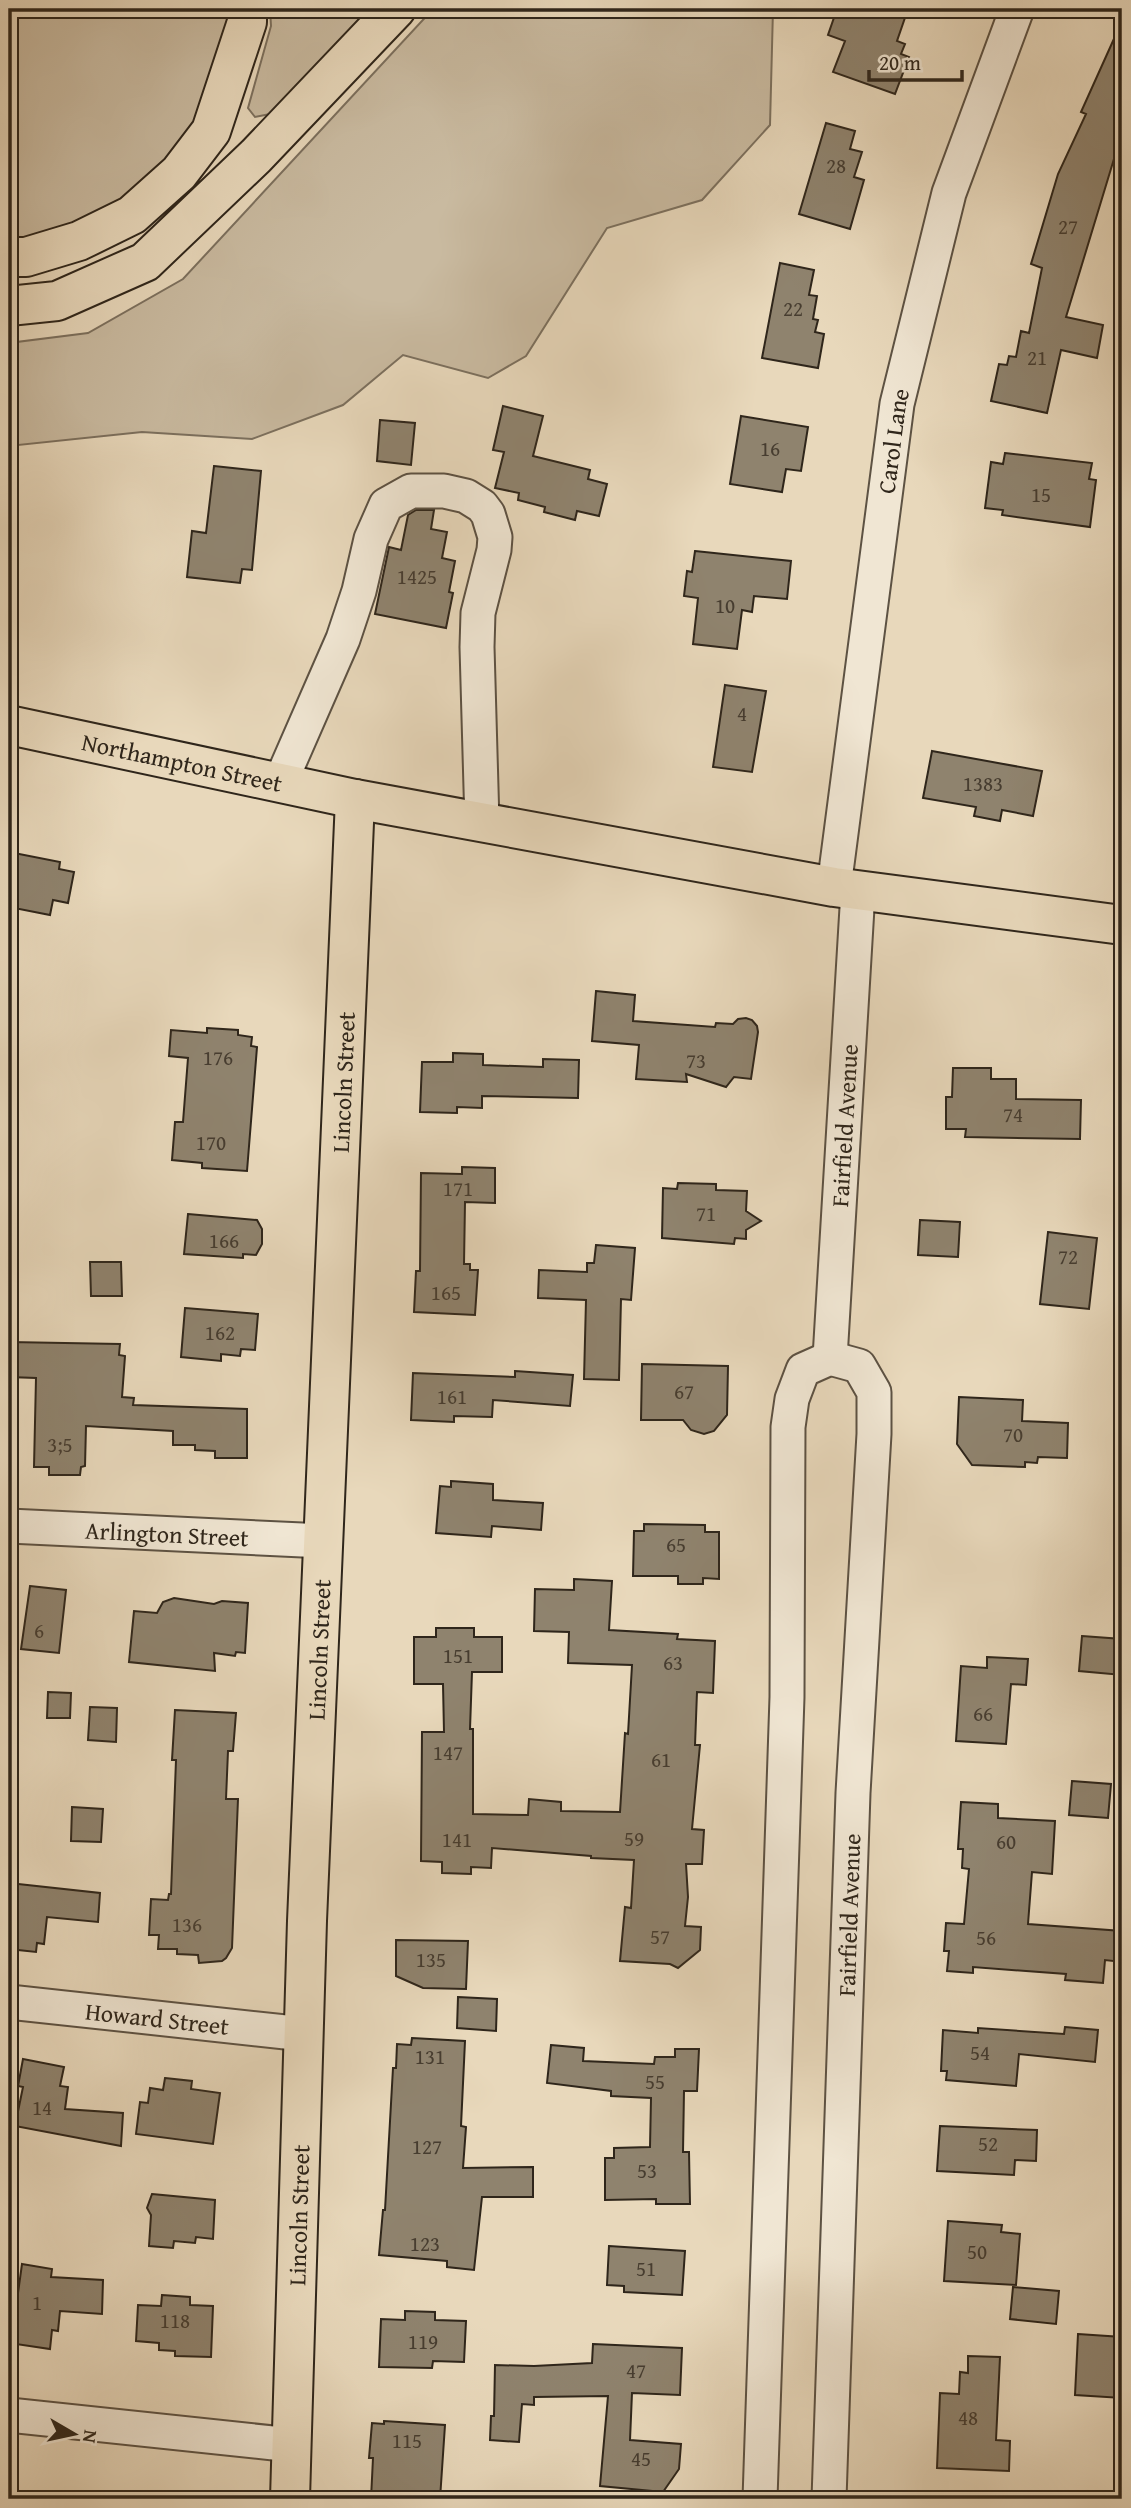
<svg xmlns="http://www.w3.org/2000/svg" width="1131" height="2508" font-family="'Gentium Book Plus',serif">
	<style>
		.green { fill: #c9baa0; stroke: #7c705e; stroke-width: 2 }
		.building { fill: #8f836e; stroke: #2f261b; stroke-width: 2 }
		.lines { fill: none; stroke-linecap: round; stroke-linejoin: round }
		.minor-casing { stroke: #5d5243; stroke-width: 37 }
		.major-casing { stroke: #2f261b; stroke-width: 42 }
		.highway-casing { stroke: #2f261b; stroke-width: 42 }
		.minor { stroke: #f0e6d3; stroke-width: 33 }
		.major { stroke: #e8d8bb; stroke-width: 38 }
		.highway { stroke: #e8d8bb; stroke-width: 38 }
		.labels { text-anchor: middle; dominant-baseline: central; stroke-width: 7; stroke-linejoin: round; paint-order: stroke }
		.number-label { font-size: 21px; fill: #473d30 }
		.street-label { font-size: 24px; fill: #2f261b; stroke: #f0e6d3 }
	</style>
	<rect width="100%" height="100%" fill="#e8d8bb"/>
	<filter id="stains"><feTurbulence type="fractalNoise" baseFrequency=".00286" numOctaves="4"/><feColorMatrix values="0 0 0 0 .2 0 0 0 0 .09 0 0 0 0 .02 0 0 0 .5 -.17"/></filter>
	<radialGradient id="worn" r=".72"><stop offset=".6" stop-color="#630" stop-opacity="0"/><stop offset="1" stop-color="#630" stop-opacity=".3"/></radialGradient>
	<!-- green -->
	<path class="green" d="M9,9H234C224,43 216,80 203,112C199,122 191,131 186,140C145,201 79,230 9,240Z
		M270,9H369L270,114L255,117L248,108L271,26Z
		M433,9H773L770,125L702,200L607,228L526,356L488,378L403,355L343,405L252,439L142,432L9,446V343L88,333L183,279Z
		M1082,9H1122V18Z"/>
	<!-- building -->
	<path class="building" d="M837,9H908L897,41L905,44L901,54L909,57L895,94L833,72L845,41L828,35Z
		M1122,21V152L1117,149L1066,317L1103,325L1097,358L1061,350L1047,413L991,401L999,364L1007,365L1009,356L1016,357L1021,331L1029,333L1042,268L1031,264L1058,174L1086,114L1081,112Z
		M826,123L855,131L850,149L862,152L854,177L864,180L850,229L799,214Z
		M780,263L814,270L809,295L817,296L813,319L818,320L815,332L824,334L818,368L762,358Z
		M503,406L543,416L533,456L590,470L588,479L607,484L599,516L577,511L575,520L544,512L545,507L518,500L519,493L495,488L504,452L493,450Z
		M741,416L808,427L801,471L786,469L782,492L730,484Z
		M380,420L415,423L411,465L377,461Z
		M1005,453L1092,463L1089,479L1096,480L1090,527L1002,515L1003,510L985,508L991,462L1003,464Z
		M214,466L261,471L252,570L242,569L240,583L187,577L192,531L206,533Z
		M416,510H434L431,529L447,532L442,558L455,561L449,592L453,593L446,628L375,614L389,547L401,550L408,515Z
		M695,551L791,561L787,599L754,596L752,612L742,610L737,649L693,644L698,598L684,596L687,571L692,572Z
		M725,685L766,691L752,772L713,767Z
		M932,751L1042,771L1033,816L1002,810L1000,821L974,816L976,807L923,798Z
		M9,852L60,862L59,869L74,872L68,903L53,900L50,915L9,907Z
		M596,991L635,995L633,1021L715,1027L716,1023L733,1024L738,1019L746,1018L752,1020L757,1026L758,1032L751,1079L734,1077L726,1087L686,1074L687,1082L636,1079L639,1045L592,1041Z
		M207,1028L238,1030V1035L252,1037L251,1046L257,1047L247,1171L202,1168V1163L172,1160L175,1122H183L188,1058L169,1056L171,1030L207,1033Z
		M453,1053L483,1054V1065L543,1067V1059L579,1060L578,1098L482,1096V1108L457,1107V1113L420,1112L422,1062H453Z
		M953,1068H991V1079H1016V1099L1081,1100L1080,1139L965,1137L966,1129H946V1097H952Z
		M462,1167L495,1168V1203L465,1202L464,1264H470V1270H478L475,1315L414,1312L416,1271H420L421,1173L462,1174Z
		M678,1183L716,1184V1190L747,1191L746,1211L761,1221L746,1230V1239L735,1238L734,1244L662,1238L663,1188L677,1189Z
		M188,1214L257,1220L262,1229V1244L256,1255L243,1254V1258L184,1254Z
		M920,1220L960,1222L958,1257L918,1255Z
		M1048,1232L1097,1238L1089,1309L1040,1304Z
		M596,1245L635,1248L631,1300L621,1299L619,1380L584,1379L586,1300L538,1298L539,1270L587,1272V1263H594Z
		M90,1262H121L122,1296H91Z
		M185,1308L258,1314L255,1350L241,1349L240,1356L221,1354V1361L181,1357Z
		M9,1342L120,1344L119,1355L125,1356L122,1397L134,1398L133,1405L247,1409V1458H215V1451L195,1450V1445H173V1431L86,1426L85,1466L81,1467L80,1475H49V1467H34L36,1378L9,1377Z
		M642,1364L728,1366L727,1415L714,1431L704,1434L691,1430L683,1420H641Z
		M515,1371L573,1375L570,1406L493,1400L492,1417L454,1416V1422L411,1420L413,1373L515,1377Z
		M959,1397L1023,1400L1022,1421L1068,1423L1067,1458L1038,1457L1037,1463L1025,1462V1467L972,1465L957,1444Z
		M451,1481L493,1484V1500L543,1503L541,1530L492,1526L491,1537L436,1533L440,1486L451,1487Z
		M644,1524L705,1525V1532H719V1579L703,1578V1584H678V1576H633L634,1531H644Z
		M574,1579L612,1581L609,1630L678,1634L677,1639L715,1641L713,1693L697,1692L695,1745H700L692,1829L704,1830L702,1864H686L688,1897L685,1926L701,1927L700,1950L678,1968L670,1964L620,1961L625,1907L631,1908L634,1860L591,1858V1856L492,1848L491,1868L471,1867V1874L442,1873V1862L421,1861L422,1732H444L443,1684H414V1637H436V1628H474V1637H502V1672H472L470,1729H473V1814L528,1815L529,1799L561,1802V1811L620,1812L625,1733L628,1734L632,1665L568,1663L569,1632L534,1631L535,1589L574,1590Z
		M30,1586L66,1590L59,1653L21,1649Z
		M174,1598L214,1604L222,1601L248,1603L245,1653L236,1652L235,1656L214,1653L215,1671L129,1662L134,1611L157,1613L163,1602Z
		M1082,1636L1122,1639V1675L1079,1671Z
		M987,1657L1028,1659L1026,1685L1011,1684L1006,1744L956,1741L961,1666L987,1668Z
		M48,1692L71,1693L70,1718H47Z
		M90,1707L117,1708L116,1742L88,1740Z
		M175,1710L236,1713L233,1751H228L226,1799H238L232,1948L226,1958L222,1961L199,1963L198,1955L177,1954V1949H158L159,1935H149L151,1899L168,1900L169,1894H171L176,1760H172Z
		M1072,1781L1111,1784L1108,1818L1069,1815Z
		M961,1802L998,1804V1818L1055,1821L1052,1874L1032,1872L1028,1924L1122,1931V1962L1105,1960L1103,1983L1065,1980L1066,1974L973,1967V1973L947,1971L949,1951H944L946,1923L964,1924L969,1869L962,1868L963,1849H958Z
		M72,1807L103,1809L101,1842L71,1841Z
		M9,1883L100,1893L98,1922L47,1917L44,1944L37,1943L36,1952L9,1949Z
		M396,1940L468,1941L466,1989L423,1988L396,1976Z
		M458,1997L497,1999L496,2031L457,2028Z
		M1065,2027L1098,2030L1095,2062L1019,2054L1016,2086L946,2080L947,2071H941L943,2030L978,2033V2028L1064,2034Z
		M412,2038L465,2041L461,2126L466,2127L463,2168L533,2167V2197H482L474,2270L447,2267V2261L379,2255L383,2210H385L393,2068H396L397,2044L411,2045Z
		M551,2045L584,2048L583,2061L654,2064L655,2057H675V2049H699L697,2091H684L683,2152H689L690,2204H656V2199L605,2200V2158H614V2148L650,2147L651,2098L611,2096V2091L547,2083Z
		M23,2059L64,2067L60,2086L68,2087L65,2109L123,2113L121,2146L15,2126L23,2087L18,2086Z
		M165,2078L192,2081L191,2089L220,2093L213,2144L136,2134L140,2102L148,2103L150,2088L163,2090Z
		M940,2126L1037,2130L1036,2161L1015,2160L1014,2175L937,2171Z
		M152,2194L215,2200L213,2239L196,2237L195,2243L174,2241L173,2248L149,2246L151,2215L147,2208Z
		M948,2221L1002,2225L1001,2232L1020,2234L1016,2285L944,2281Z
		M609,2246L685,2251L682,2295L624,2292V2286L607,2285Z
		M22,2264L52,2269L51,2277L103,2280L102,2314L60,2311L58,2331L52,2330L50,2349L9,2343V2319L13,2293H18Z
		M1013,2287L1059,2291L1056,2324L1010,2319Z
		M162,2295L190,2297V2305L213,2306L211,2357L175,2356V2351L159,2350V2343L136,2341L138,2305L161,2306Z
		M405,2311L435,2312V2320L466,2321L464,2362L433,2361L432,2368L379,2367L381,2319L405,2320Z
		M1078,2334L1122,2337V2398L1075,2395Z
		M593,2344L682,2348L680,2395L632,2393L630,2440L681,2444L679,2469L663,2492L600,2486L608,2396L534,2397V2405L522,2404L519,2442L490,2440L491,2416H494L495,2365L534,2366L592,2363Z
		M968,2356L1000,2357L996,2440L1010,2441L1009,2471L937,2468L940,2393L959,2394L960,2372L968,2373Z
		M384,2421L445,2425L440,2499H371L373,2458H369L372,2423L384,2424Z"/>
	<g class="lines">
		<!-- minor casing -->
		<g class="minor-casing">
			<g id="minor">
				<path d="M280,783L343,639L359,591L371,539L386,505L411,491H444L466,496L482,506L488,514L495,537L494,550L478,613L477,647L482,823"/>
				<path id="s1" d="M834,887L897,404L949,193L1017,9"/>
				<path id="s2" d="M830,1358L858,891"/>
				<path id="s3" d="M9,1526L324,1541"/>
				<path id="s4" d="M9,2002L304,2034"/>
				<path d="M9,2415L292,2445"/>
				<path d="M760,2499L787,1697L788,1427L792,1399L803,1370L830,1358L859,1366L874,1392V1434L853,1793L829,2499"/>
			</g>
		</g>
		<!-- major casing -->
		<g class="major-casing">
			<g id="major">
				<path id="s5" d="M9,725L355,799L834,887L1122,925"/>
				<path id="s6" d="M290,2499L307,1921L355,799"/>
			</g>
		</g>
		<!-- highway casing -->
		<g class="highway-casing">
			<path id="highway" d="M9,257H26L79,241L132,215L179,173L211,131L247,22V9
				M9,306L57,301L145,262L256,156L396,9"/>
		</g>
		<!-- minor -->
		<use href="#minor" class="minor"/>
		<!-- major -->
		<use href="#major" class="major"/>
		<!-- highway -->
		<use href="#highway" class="highway"/>
	</g>
	<g class="labels">
		<!-- number labels -->
		<g class="number-label">
			<text x="836" y="165">28</text>
			<text x="1068" y="226">27</text>
			<text x="793" y="308">22</text>
			<text x="1037" y="357">21</text>
			<text x="770" y="448">16</text>
			<text x="1041" y="494">15</text>
			<text x="417" y="576">1425</text>
			<text x="725" y="605">10</text>
			<text x="742" y="713">4</text>
			<text x="983" y="783">1383</text>
			<text x="218" y="1057">176</text>
			<text x="696" y="1060">73</text>
			<text x="1013" y="1114">74</text>
			<text x="211" y="1142">170</text>
			<text x="458" y="1188">171</text>
			<text x="706" y="1213">71</text>
			<text x="224" y="1240">166</text>
			<text x="1068" y="1256">72</text>
			<text x="446" y="1292">165</text>
			<text x="220" y="1332">162</text>
			<text x="684" y="1391">67</text>
			<text x="452" y="1396">161</text>
			<text x="1013" y="1434">70</text>
			<text x="60" y="1444">3;5</text>
			<text x="676" y="1544">65</text>
			<text x="39" y="1630">6</text>
			<text x="458" y="1655">151</text>
			<text x="673" y="1662">63</text>
			<text x="983" y="1713">66</text>
			<text x="448" y="1752">147</text>
			<text x="661" y="1759">61</text>
			<text x="634" y="1838">59</text>
			<text x="457" y="1839">141</text>
			<text x="1006" y="1841">60</text>
			<text x="187" y="1924">136</text>
			<text x="660" y="1936">57</text>
			<text x="986" y="1937">56</text>
			<text x="431" y="1959">135</text>
			<text x="980" y="2052">54</text>
			<text x="430" y="2056">131</text>
			<text x="655" y="2081">55</text>
			<text x="42" y="2107">14</text>
			<text x="988" y="2143">52</text>
			<text x="427" y="2146">127</text>
			<text x="647" y="2170">53</text>
			<text x="425" y="2243">123</text>
			<text x="977" y="2251">50</text>
			<text x="646" y="2268">51</text>
			<text x="37" y="2302">1</text>
			<text x="175" y="2320">118</text>
			<text x="423" y="2341">119</text>
			<text x="636" y="2370">47</text>
			<text x="968" y="2417">48</text>
			<text x="407" y="2440">115</text>
			<text x="641" y="2458">45</text>
		</g>
		<!-- street labels -->
		<g class="street-label">
			<text stroke="none"><textPath href="#s1" startOffset="450">Carol Lane</textPath></text>
			<text stroke="none"><textPath href="#s5" startOffset="177">Northampton Street</textPath></text>
			<text stroke="none"><textPath href="#s6" startOffset="1418">Lincoln Street</textPath></text>
			<text stroke="none"><textPath href="#s2" startOffset="233">Fairfield Avenue</textPath></text>
			<text stroke="none"><textPath href="#s3" startOffset="158">Arlington Street</textPath></text>
			<text stroke="none"><textPath href="#s6" startOffset="850">Lincoln Street</textPath></text>
			<text transform="translate(849 1915) rotate(-88)">Fairfield Avenue</text>
			<text stroke="none"><textPath href="#s4" startOffset="149">Howard Street</textPath></text>
			<text stroke="none"><textPath href="#s6" startOffset="284">Lincoln Street</textPath></text>
		</g>
	</g>
	<!-- margin -->
	<rect width="1131" height="2508" fill="none" stroke="#e8d8bb" stroke-width="35"/>
	<rect x="10" y="10" width="1110" height="2487" fill="none" stroke="#2f261b" stroke-width="3.5"/>
	<rect x="18" y="18" width="1096" height="2473" fill="none" stroke="#2f261b" stroke-width="2"/>
	<!-- north arrow -->
	<g transform="translate(74 2434) rotate(99)" stroke="#f0e6d3" stroke-width="5" paint-order="stroke">
	<path d="M0-5L12 26L0 18L-12 26Z" fill="#2f261b"/>
	<text y="-10" font-size="19" font-weight="bold" text-anchor="middle" fill="#2f261b">N</text>
	</g>
	<!-- scale -->
	<path d="M869 70v10h93v-10" fill="none" stroke="#2f261b" stroke-width="3.5"/>
	<text x="879" y="70" font-size="21" fill="#2f261b" stroke="#f0e6d3" stroke-width="5" paint-order="stroke">20 m</text>
	<rect width="100%" height="100%" filter="url(#stains)"/>
	<rect width="100%" height="100%" fill="url(#worn)"/>
</svg>
